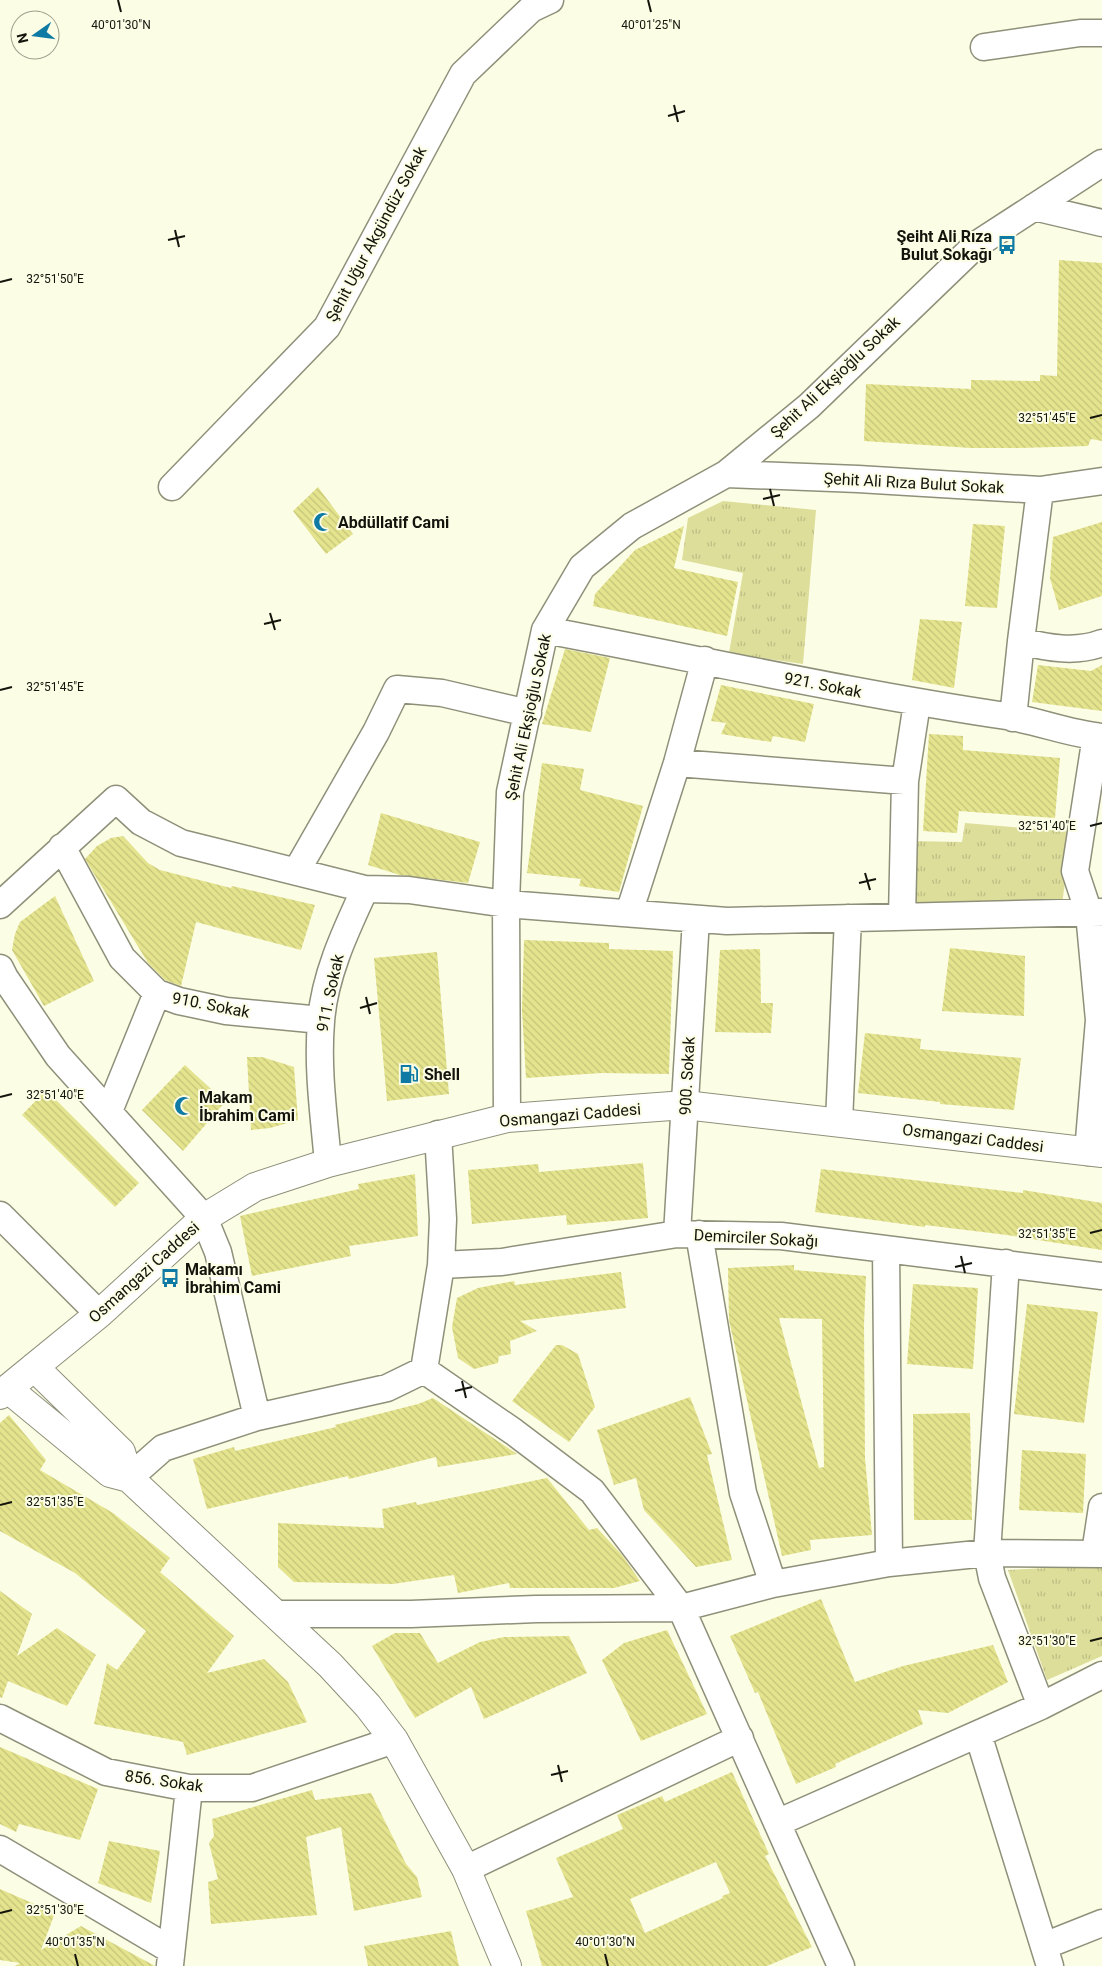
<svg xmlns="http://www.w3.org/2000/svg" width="1102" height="1966" font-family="Roboto,sans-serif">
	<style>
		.park { fill: url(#park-tufts) }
		.building { fill: url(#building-back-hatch); fill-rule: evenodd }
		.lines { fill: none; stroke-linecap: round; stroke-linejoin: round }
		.street-casing { stroke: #8f907a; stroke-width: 29 }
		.secondary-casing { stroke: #8f907a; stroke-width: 30 }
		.street { stroke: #fff; stroke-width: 26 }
		.secondary { stroke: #fff; stroke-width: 28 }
		.ticks { fill: none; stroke: #13140c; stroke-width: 2 }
		.labels { text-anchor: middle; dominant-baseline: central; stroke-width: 4; stroke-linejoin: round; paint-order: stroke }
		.street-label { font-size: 16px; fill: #13140c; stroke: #fcfde5 }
		.poi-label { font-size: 16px; font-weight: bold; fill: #13140c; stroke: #fcfde5; text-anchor: start }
		.ticks-label { font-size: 12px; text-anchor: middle; fill: #13140c; stroke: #fcfde5; stroke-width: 4; stroke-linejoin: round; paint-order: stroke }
	</style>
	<defs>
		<pattern id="park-tufts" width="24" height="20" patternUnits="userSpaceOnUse" patternTransform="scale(1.25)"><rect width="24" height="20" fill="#ddde9a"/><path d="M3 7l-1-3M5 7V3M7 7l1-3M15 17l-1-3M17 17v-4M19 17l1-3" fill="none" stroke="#bdbe84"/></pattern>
		<pattern id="building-back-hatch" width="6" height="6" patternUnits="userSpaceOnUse" patternTransform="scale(1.25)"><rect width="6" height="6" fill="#e5e48e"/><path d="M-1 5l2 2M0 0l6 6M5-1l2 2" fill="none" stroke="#c4c379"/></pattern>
	</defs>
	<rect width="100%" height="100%" fill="#fcfde5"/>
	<!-- park -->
	<path class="park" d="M723,501L816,510L803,664L729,653L743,573L682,560L688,518Z
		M965,823L1072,832L1062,904L910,910L911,841L962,842Z
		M1089,1566L1102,1568V1656L1047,1680L1008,1570Z"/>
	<!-- building -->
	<path class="building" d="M1059,260L1102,263V441L1091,439L1088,446L1020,448H971L864,441L866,384L971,389V380L1040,381V375L1057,376Z
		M318,487L353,534L326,554L293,511Z
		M1102,522V596L1059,610L1050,578L1053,537Z
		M973,524L1005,526L997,608L965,606Z
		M684,526L674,568L738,582L727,636L593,606L595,594L635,550Z
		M920,619L962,622L954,688L912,680Z
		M565,649L610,658L591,732L542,724Z
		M1038,665L1091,671L1102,665V711L1032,702Z
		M721,685L814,704L805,742L773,736L771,742L721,734L726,723L711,721Z
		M929,734L963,736V750L1060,758L1055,818L959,811L957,833L923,831Z
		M542,763L584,769L580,790L643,806L619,892L579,886L581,879L527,873Z
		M381,813L480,842L468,883L400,875L368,865Z
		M123,836L148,863L160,870L231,888L232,886L315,905L301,950L196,922L181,986L165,980L148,963L85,859L97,846L111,838Z
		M55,896L94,981L44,1006L12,950L15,934L20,922Z
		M524,940L609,943V949L673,951L669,1074L602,1073L526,1078L522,1010Z
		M950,948L1025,956L1024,1016L942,1011Z
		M760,949L761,1003H773L771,1033L715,1032L720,950Z
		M437,952L449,1094L387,1101L374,958Z
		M865,1033L921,1039L920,1049L1021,1058L1014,1110L940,1104V1102L858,1093Z
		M247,1057H262L294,1067L298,1120L270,1128L251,1130Z
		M185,1065L225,1102L183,1151L142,1110Z
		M46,1090L139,1183L115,1207L22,1115Z
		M643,1163L648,1218L567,1225L566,1215L472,1224L468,1170L538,1164L539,1172Z
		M821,1169L1023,1193V1190L1102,1203V1250L1007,1235L925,1225V1227L815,1212Z
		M415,1174L418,1236L349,1246L351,1256L252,1276L240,1216L359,1189L358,1184Z
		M794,1265V1270L866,1276L864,1325L865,1458L872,1535L810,1540L811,1550L782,1556L729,1320L728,1268ZM779,1318L822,1319L824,1467L819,1468Z
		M621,1272L626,1308L520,1321L537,1331L510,1341L511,1354L499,1356L498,1363L474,1369L458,1358L452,1327L457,1298L478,1288L514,1281L515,1285Z
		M913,1284L978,1288L973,1369L907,1364Z
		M1027,1304L1098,1312L1084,1423L1014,1414Z
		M556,1345H562L578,1354L595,1407L569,1442L512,1401Z
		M690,1397L712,1454L707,1455L732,1560L696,1567L644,1510L636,1478L614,1485L597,1430Z
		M433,1398L517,1454L438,1467L436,1457L349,1479L348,1476L207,1509L193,1459L234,1447L235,1451L336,1427L335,1425L418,1404Z
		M970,1413L972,1520H914L913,1414Z
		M9,1415L46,1460L40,1470L113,1513L170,1558L160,1572L234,1636L207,1673L264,1659L288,1682L307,1722L187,1755L183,1742L94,1724L107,1663L117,1670L146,1631L75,1573L0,1531V1423Z
		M1022,1450L1086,1454L1083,1513L1019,1510Z
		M547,1478L589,1530L597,1528L622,1555L640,1581L614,1588H510L509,1583L458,1593L454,1575L393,1584L294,1582L278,1567V1523L384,1528L382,1509L416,1502L417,1505Z
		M0,1591L32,1614L17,1656L57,1628L96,1655L67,1706L8,1681L2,1698L0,1697Z
		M821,1599L855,1682L903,1666L993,1645L1008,1682L948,1713L918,1710L923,1724L835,1764L836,1767L796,1784L758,1692L755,1693L730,1636Z
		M667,1630L707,1714L641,1741L602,1660L624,1643Z
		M395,1633H420L438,1663L480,1642L504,1637L569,1636L587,1673L484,1719L471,1687L415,1718L372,1646Z
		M0,1747L98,1789L80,1840L19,1824L16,1832L0,1824Z
		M732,1772L769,1854L765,1856L812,1947L767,1966H542L526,1911L573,1897L556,1858L623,1829L617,1815L662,1796L665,1802ZM716,1862L730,1893L722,1896L723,1898L645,1933L630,1899Z
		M312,1790L315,1800L371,1793L406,1864L417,1877L422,1897L354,1911L341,1827L306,1837L317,1915L211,1924L208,1882L218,1879L209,1843L214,1836L212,1819Z
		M109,1841L160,1851L151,1903L98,1883Z
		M0,1889L55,1913L41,1950L81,1926L155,1966H15L20,1963L0,1960Z
		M451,1931L459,1966H368L364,1946Z"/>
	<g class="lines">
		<!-- street casing -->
		<g class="street-casing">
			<path id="street" d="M984,47L1080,33H1102
				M1034,207L1102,223
				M726,474L858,479L1040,490L1102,481
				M172,487L327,327L463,74L531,9L550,0
				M545,630C699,659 851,693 1006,716C1038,721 1070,734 1102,737
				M1021,641C1047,648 1076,653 1102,643
				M1013,718L1021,641L1040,490
				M677,763L905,781
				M62,847L122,958L157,993L179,1001L226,1011L321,1020
				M296,872L376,732L397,689L442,693L528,713
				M0,905L116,799L141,822L181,843L365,889L409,890L506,904L727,921L1102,912
				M629,913L677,763L705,660
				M902,917L905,781L917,703
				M0,968L5,978L58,1056L204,1218L218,1252L257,1417
				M109,1111L157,993
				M507,1118L506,904L510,792L545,630L582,567L632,526L726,474L809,406L976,245L1102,163
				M839,1122L848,918
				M1088,1152L1099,1020L1089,913L1075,871L1096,736
				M328,1163C324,1116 317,1069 321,1022C324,976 346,930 365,889
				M0,1215L99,1314
				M677,1234L696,919
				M699,1234L743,1493L773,1584
				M886,1249L889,1563
				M1006,1263L987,1553L992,1578L1041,1706
				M441,1265L502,1262L677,1234L781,1236L1102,1276
				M424,1370L514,1432L592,1491L681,1608L841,1966
				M129,1478L163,1448L257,1417L387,1388L424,1370L441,1265L443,1219L438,1134
				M1095,1553L1102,1507
				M277,1614H411L536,1609L681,1608L773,1584L889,1563L987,1553L1102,1554
				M0,1718L106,1772L189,1788H252L394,1740
				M978,1734L1050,1966
				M777,1823L1041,1706L1102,1675
				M0,1849L171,1950
				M466,1869L740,1738
				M1044,1946L1102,1923
				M170,1965L189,1788"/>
		</g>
		<!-- secondary casing -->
		<g class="secondary-casing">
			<path id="secondary" d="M34,1367L121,1452L129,1478L330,1665L368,1706L394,1740L466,1869L507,1966
				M8,1389L110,1473L129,1478
				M0,1395L99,1314L204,1218L255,1187L328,1163L507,1118L685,1105L1102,1153"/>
		</g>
		<!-- street -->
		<use href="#street" class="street"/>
		<!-- secondary -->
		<use href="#secondary" class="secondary"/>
	</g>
	<!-- ticks -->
	<path class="ticks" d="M118,0L121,12M648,0L651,12M674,105L678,122M668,116L685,111M175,230L179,247M168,240L185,236M0,282L12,279M1090,418L1102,415M770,489L774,506M763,499L780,495M270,613L275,630M264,624L281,620M0,690L12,687M1090,826L1102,823M865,873L870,890M859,883L876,879M366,997L370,1014M360,1008L377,1003M0,1097L12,1094M1090,1233L1102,1230M961,1256L965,1273M955,1267L972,1263M462,1381L466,1398M455,1391L472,1387M0,1505L12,1502M1090,1641L1102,1638M558,1765L562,1782M551,1775L568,1771M0,1913L12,1910M75,1954L78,1966M605,1954L608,1966"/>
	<!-- icons -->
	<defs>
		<g id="bus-bare" transform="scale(1.5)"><path d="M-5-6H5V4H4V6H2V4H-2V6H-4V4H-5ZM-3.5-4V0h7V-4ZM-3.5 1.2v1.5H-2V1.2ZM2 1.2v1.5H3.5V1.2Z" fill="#0f7aa4" stroke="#fcfde5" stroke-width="2.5" paint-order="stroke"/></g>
		<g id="mosque-bare" transform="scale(1.5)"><path d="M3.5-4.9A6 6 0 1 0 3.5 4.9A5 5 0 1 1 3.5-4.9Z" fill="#0f7aa4" stroke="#fcfde5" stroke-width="2.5" paint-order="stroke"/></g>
		<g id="fuel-bare" transform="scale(1.5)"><path d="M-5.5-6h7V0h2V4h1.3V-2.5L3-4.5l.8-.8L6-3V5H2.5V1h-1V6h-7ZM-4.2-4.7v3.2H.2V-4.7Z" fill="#0f7aa4" stroke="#fcfde5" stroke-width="2.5" paint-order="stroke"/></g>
	</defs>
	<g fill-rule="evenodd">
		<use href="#bus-bare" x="1007" y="245"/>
		<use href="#mosque-bare" x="323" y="522"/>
		<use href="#fuel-bare" x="409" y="1074"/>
		<use href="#mosque-bare" x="184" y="1106"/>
		<use href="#bus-bare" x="170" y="1278"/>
	</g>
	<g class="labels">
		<!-- street labels -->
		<g class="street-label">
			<text transform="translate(376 234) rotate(-62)">Şehit Uğur Akgündüz Sokak</text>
			<text transform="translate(835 377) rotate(-43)">Şehit Ali Ekşioğlu Sokak</text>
			<text transform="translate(914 483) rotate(3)">Şehit Ali Rıza Bulut Sokak</text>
			<text transform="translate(823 685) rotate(11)">921. Sokak</text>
			<text transform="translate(528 717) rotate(-78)">Şehit Ali Ekşioğlu Sokak</text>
			<text transform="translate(330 993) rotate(-78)">911. Sokak</text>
			<text transform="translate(211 1005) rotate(11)">910. Sokak</text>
			<text transform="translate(687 1076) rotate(-87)">900. Sokak</text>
			<text transform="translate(570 1115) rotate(-5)">Osmangazi Caddesi</text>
			<text transform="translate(973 1138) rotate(7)">Osmangazi Caddesi</text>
			<text transform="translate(756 1238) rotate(3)">Demirciler Sokağı</text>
			<text transform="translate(144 1272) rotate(-42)">Osmangazi Caddesi</text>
			<text transform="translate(164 1781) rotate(8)">856. Sokak</text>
		</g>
		<!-- poi labels -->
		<g class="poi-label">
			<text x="992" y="236" text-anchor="end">Şeiht Ali Rıza<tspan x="992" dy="18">Bulut Sokağı</tspan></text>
			<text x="338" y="522">Abdüllatif Cami</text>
			<text x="424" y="1074">Shell</text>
			<text x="199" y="1097">Makam<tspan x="199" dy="18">İbrahim Cami</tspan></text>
			<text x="185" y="1269">Makamı<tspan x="185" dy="18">İbrahim Cami</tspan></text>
		</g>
	</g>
	<g class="ticks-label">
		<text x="121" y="29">40°01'30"N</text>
		<text x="651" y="29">40°01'25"N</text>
		<text x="55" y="283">32°51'50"E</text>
		<text x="1047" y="422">32°51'45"E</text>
		<text x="55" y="691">32°51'45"E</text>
		<text x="1047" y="830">32°51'40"E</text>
		<text x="55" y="1099">32°51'40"E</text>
		<text x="1047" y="1238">32°51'35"E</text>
		<text x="55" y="1506">32°51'35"E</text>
		<text x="1047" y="1645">32°51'30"E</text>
		<text x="55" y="1914">32°51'30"E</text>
		<text x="75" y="1946">40°01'35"N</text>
		<text x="605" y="1946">40°01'30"N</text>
	</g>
	<!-- north arrow -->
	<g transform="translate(35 35) rotate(256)"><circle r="24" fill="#fcfde5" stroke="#9fa08e"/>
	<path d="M0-4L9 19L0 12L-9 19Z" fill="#0f7aa4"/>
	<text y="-8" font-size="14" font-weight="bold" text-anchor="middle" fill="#13140c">N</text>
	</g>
</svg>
